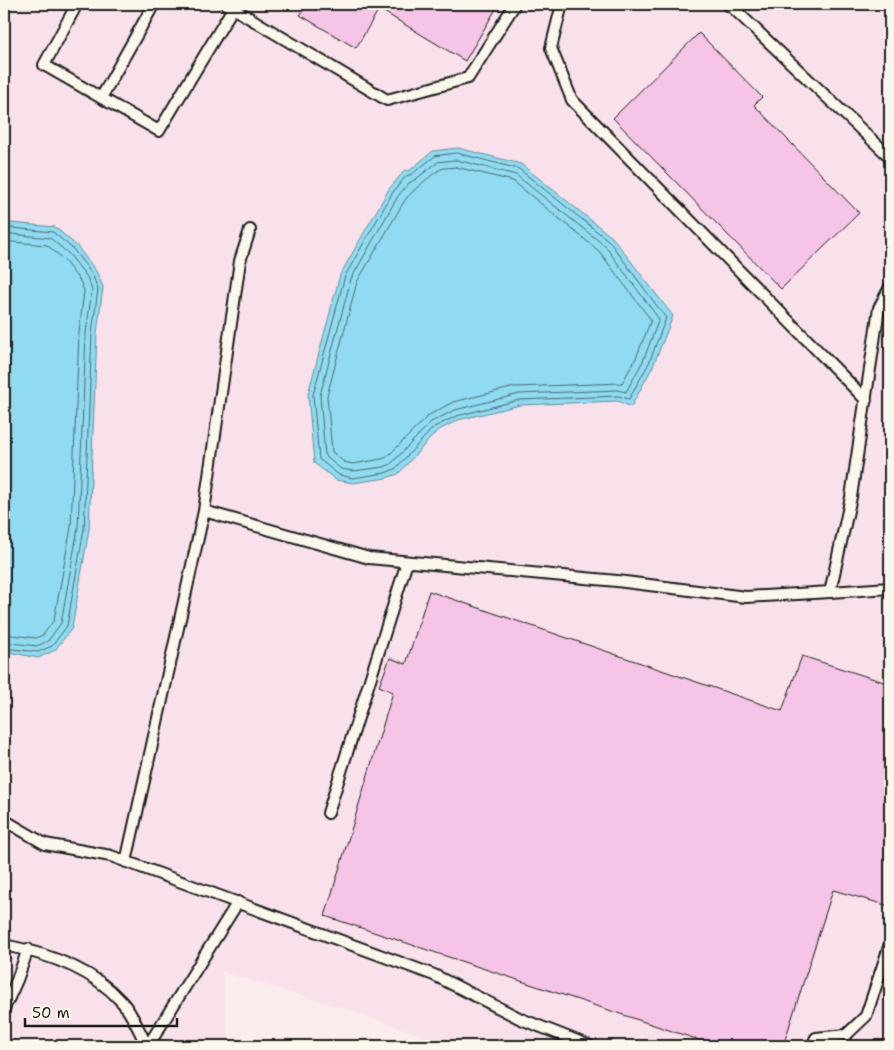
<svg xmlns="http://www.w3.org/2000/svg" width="894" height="1050" font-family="'Shantell Sans',sans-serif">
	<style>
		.built { fill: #f8e1ea }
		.water { fill: #90dbf1; stroke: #628f9c }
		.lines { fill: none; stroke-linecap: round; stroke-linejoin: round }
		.shore { stroke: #4a6871; stroke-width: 1 }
		.building { fill: #f5c4e6; stroke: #1c1c1c }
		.service-casing { stroke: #1c1c1c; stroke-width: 14 }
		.service { stroke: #fbf7ec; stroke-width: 10 }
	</style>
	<rect width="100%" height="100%" fill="#faedeb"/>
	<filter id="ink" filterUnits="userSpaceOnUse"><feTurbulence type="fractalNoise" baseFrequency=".02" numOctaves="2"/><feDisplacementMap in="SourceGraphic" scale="10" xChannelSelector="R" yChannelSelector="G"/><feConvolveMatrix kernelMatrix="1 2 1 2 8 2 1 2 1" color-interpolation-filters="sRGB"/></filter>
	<g filter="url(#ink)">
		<!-- built -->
		<path class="built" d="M4,4H890V1046H453L343,1008L222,972L229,1046H4Z"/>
		<!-- water -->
		<path class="water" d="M458,148L521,164L613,238L673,316L653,366L631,407L618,401L520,405L458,420L437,431L398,474L386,478L353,483L336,480L314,463L308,394L340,275L389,189L405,170L409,171L433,151Z
			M11,223L55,227L77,246L96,271L103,287L97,333L89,529L72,628L55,650L38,658L4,651V225Z"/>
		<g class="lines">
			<!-- shore -->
			<path class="shore" d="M457,153L519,169L609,241L666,318L649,363L629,399L618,396L519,400L457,416L434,427L395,469L385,473L353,478L339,475L319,459L313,395L345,276L393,192L406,176L412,174L435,156Z
				M457,160L516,175L605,246L659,319L643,361L626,392L617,390L519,394L455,410L431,422L391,464L384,467L353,471L341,469L325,456L320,395L351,279L398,196L409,183L416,179L438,162Z
				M456,167L513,181L599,251L651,320L636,358L622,383L515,387L453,402L429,415L387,457L382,459L353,464L344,462L332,452L327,396L357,282L405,200C411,192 431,175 439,170C444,167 451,168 456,167Z
				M4,229L12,228L53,232L73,249L92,274L98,289L92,333L84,529L67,626L52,646L38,652L4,648
				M4,236L12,234L50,238L69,254L87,277L92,290L86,333L78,528L61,623L48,641L37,646L4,642
				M4,243L13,242L47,245L63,259L80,281L84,291L79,333L71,527L54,620L43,635L36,638L4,634"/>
		</g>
		<!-- building -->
		<path class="building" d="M297,4H499L465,61L379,9L356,48L300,15L305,8Z
			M877,4H890V10Z
			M699,33L762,97L754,105L859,213L781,289L613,118Z
			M429,591L782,711L802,656L890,684V902L889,906L833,890L783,1046H717L325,916L393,692L379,686L390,658L406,664Z"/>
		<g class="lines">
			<!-- service casing -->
			<g class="service-casing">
				<path id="service" d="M77,4L44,65L159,131L233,8
					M226,4L387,100L468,78L515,4
					M565,4L561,8L551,48L572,100L866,400
					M726,4L732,7L890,157
					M101,98L154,4
					M890,287L879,308L851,497L830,592L890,588
					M204,511L240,261L250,230
					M328,813L407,562
					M4,820L45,844L111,856L434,975L521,1019L590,1046
					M126,862L204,511L369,558L617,581L746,597L830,592
					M4,945C45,953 91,968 120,1000C132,1012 139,1031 147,1046
					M4,1009L17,980L28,949
					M148,1046L238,902
					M812,1046L816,1038L846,1035L866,1016L890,944"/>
			</g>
			<!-- service -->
			<use href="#service" class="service"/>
		</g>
	</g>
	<!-- margin -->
	<rect width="894" height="1050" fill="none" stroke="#fbf7ec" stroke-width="20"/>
	<rect x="10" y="10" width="874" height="1030" fill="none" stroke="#1c1c1c" stroke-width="2" filter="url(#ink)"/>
	<!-- scale -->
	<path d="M25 1018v8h152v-8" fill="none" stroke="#1c1c1c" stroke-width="2.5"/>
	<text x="32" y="1018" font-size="15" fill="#1c1c1c" stroke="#fbf7ec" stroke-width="4" paint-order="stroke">50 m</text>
</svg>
